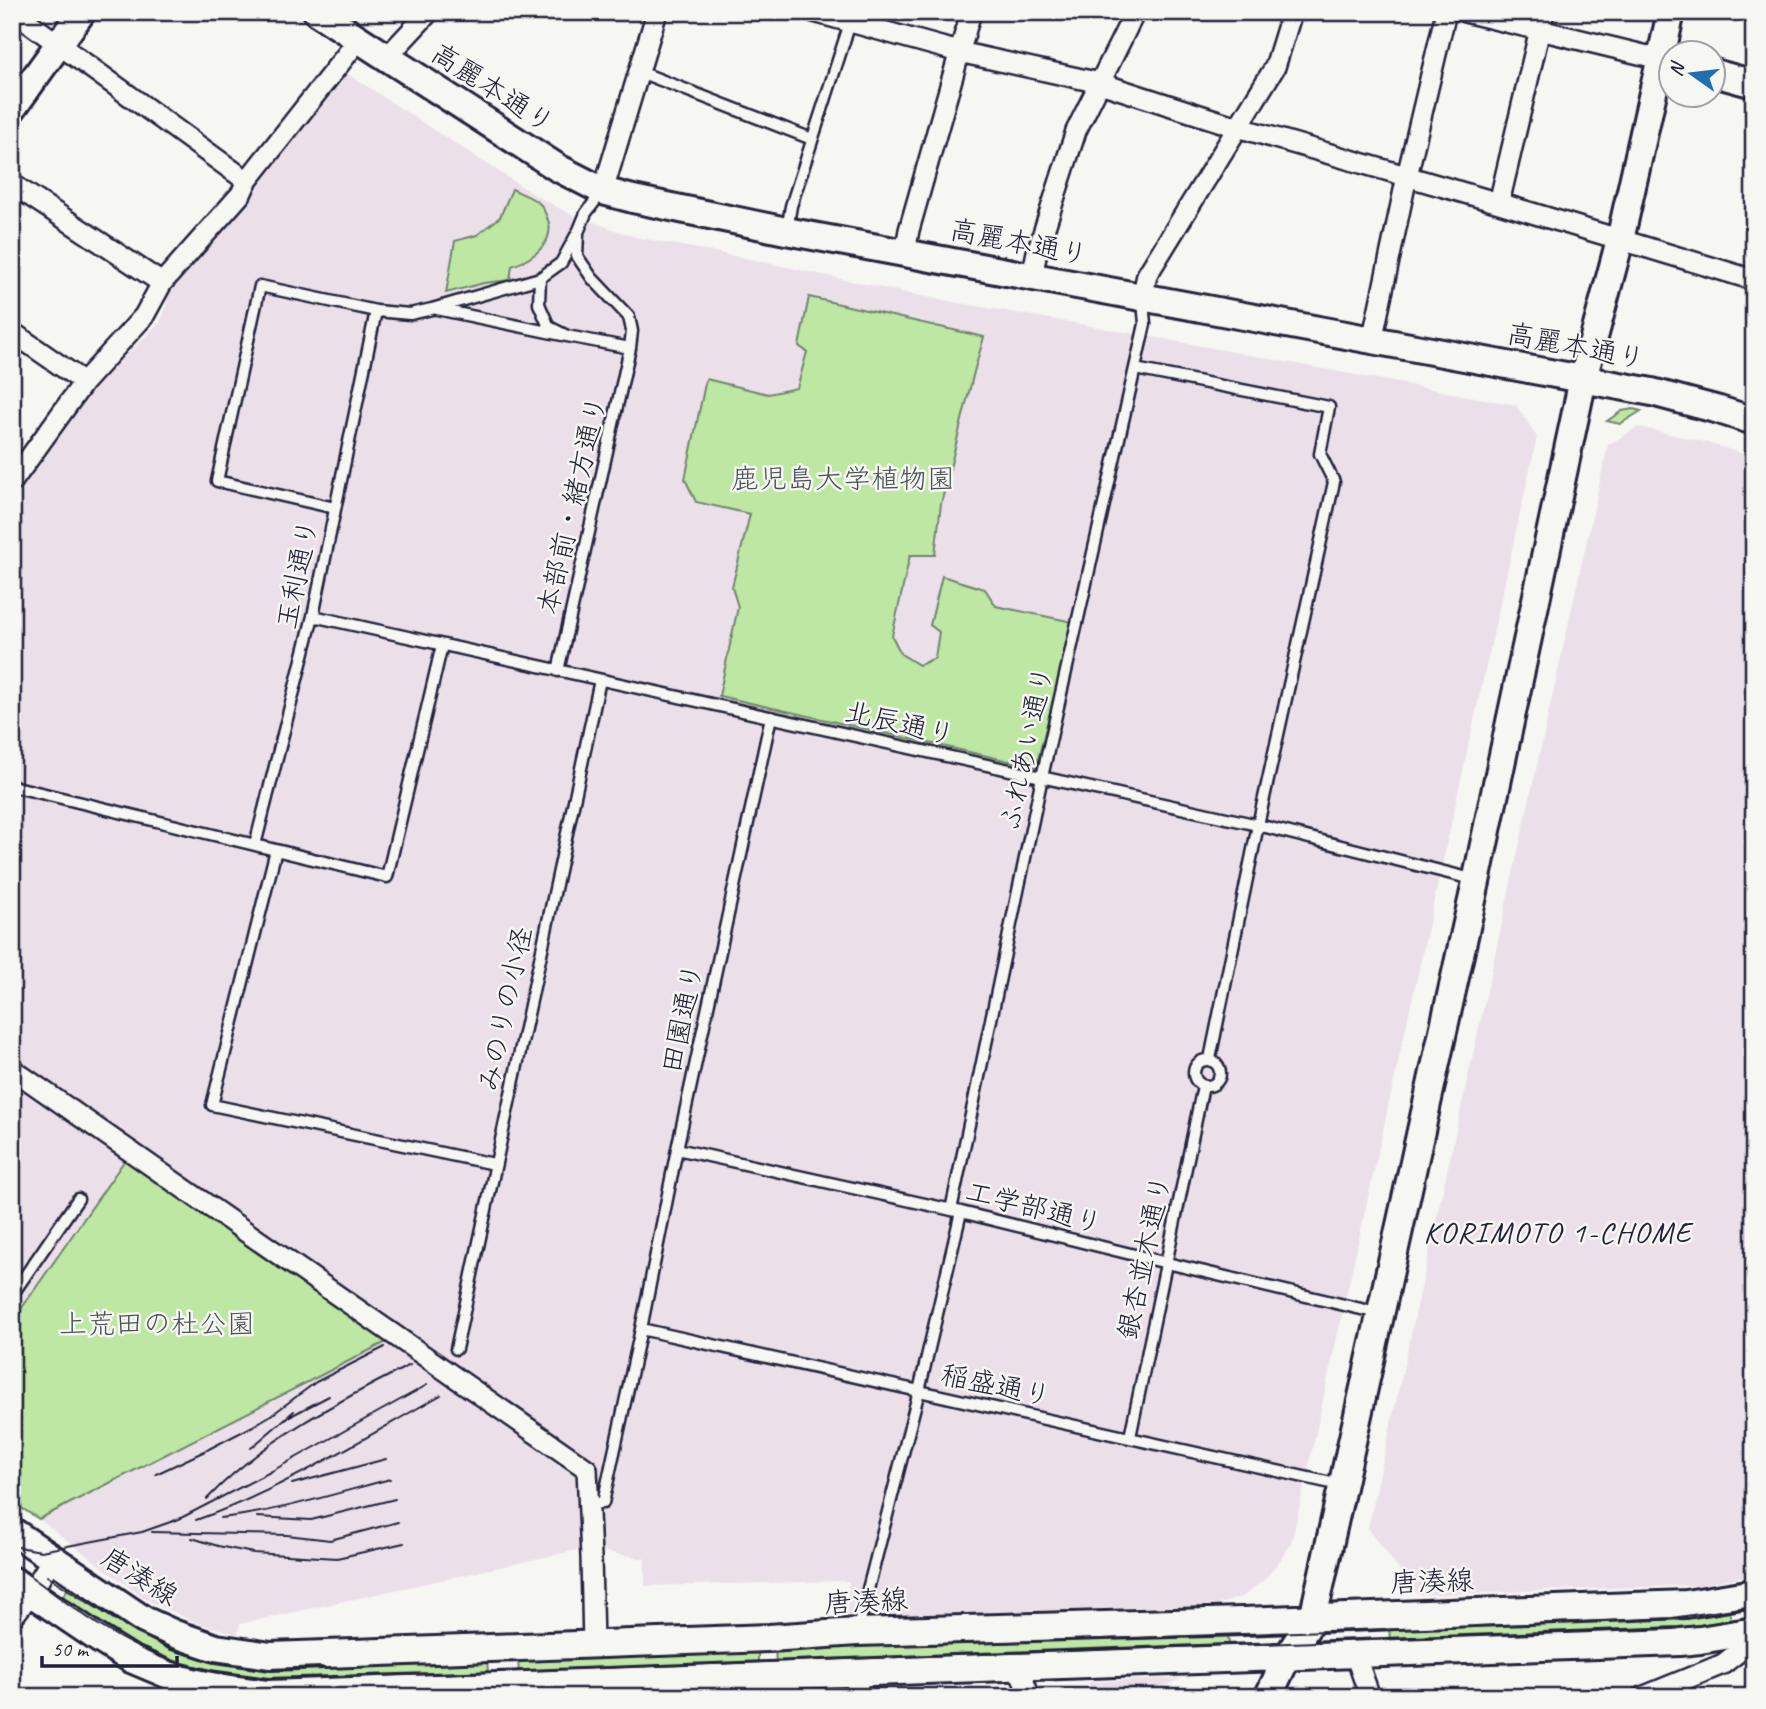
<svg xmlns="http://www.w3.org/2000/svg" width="1766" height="1709" font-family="Caveat,'Klee One',sans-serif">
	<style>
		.built { fill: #ebe0e9 }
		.green { fill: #bde7a3; stroke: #70846f; stroke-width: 2 }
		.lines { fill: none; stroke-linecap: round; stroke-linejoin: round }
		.lane-casing { stroke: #22223b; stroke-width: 15 }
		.street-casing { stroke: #22223b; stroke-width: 24 }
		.secondary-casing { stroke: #22223b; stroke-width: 32 }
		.lane { stroke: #f6f6f2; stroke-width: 10 }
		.street { stroke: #f6f6f2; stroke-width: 19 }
		.secondary { stroke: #f6f6f2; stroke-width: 26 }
		.tram { stroke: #22223b; stroke-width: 2 }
		.labels { text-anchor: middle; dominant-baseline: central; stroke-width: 5; stroke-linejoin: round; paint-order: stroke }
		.street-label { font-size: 28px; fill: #22223b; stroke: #f6f6f2 }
		.park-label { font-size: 28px; fill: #495355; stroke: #f6f6f2 }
		.neighbourhood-label { font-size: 30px; letter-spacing: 2px; fill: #22223b; stroke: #f6f6f2 }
	</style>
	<rect width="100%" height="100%" fill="#f6f6f2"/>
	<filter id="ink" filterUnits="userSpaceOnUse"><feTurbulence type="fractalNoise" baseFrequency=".0143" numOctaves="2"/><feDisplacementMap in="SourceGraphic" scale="14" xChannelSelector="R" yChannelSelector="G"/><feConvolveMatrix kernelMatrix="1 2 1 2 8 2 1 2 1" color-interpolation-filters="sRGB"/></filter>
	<g filter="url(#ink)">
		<!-- built -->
		<path class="built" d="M343,71L535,195L568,213L635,237L740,257L920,296L1153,337L1516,405L1537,437L1294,1531L1290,1545L1281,1559L1265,1579L1244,1596L1217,1605L847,1616L849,1581L645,1586V1559L596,1550L591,1465L12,1064V498L89,391L160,322L165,311L170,288L248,197Z
			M1638,427L1701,441L1754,457V1574L1700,1585L1418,1595L1368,1528L1608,445Z
			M12,1079L127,1157L12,1322Z
			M390,1340L582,1472L586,1548L240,1624L237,1634L197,1623L155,1604L138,1594L39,1519Z
			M1183,1678L1140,1697H1095L1088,1682Z"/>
		<!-- green -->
		<path class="green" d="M512,189C520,193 535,198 541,205C543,207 544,211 546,215C559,241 533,259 512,266L510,280L484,283L446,293L455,241L477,235L500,217Z
			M809,297L984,337L974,372L941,504L935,555H910L892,636L901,654L919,665L935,658L939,632L930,625L942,576L985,589L996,606L1073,622L1036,767L719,696L738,607L732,587L750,514L696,502L685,479L706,379L768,394L797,388L807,352L799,346Z
			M1633,409L1641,411L1620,424L1607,421L1622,411Z
			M127,1157L390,1340L39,1519L12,1502V1322Z
			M71,1584L169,1645L487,1656L488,1675L269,1683L208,1675L162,1663L116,1638L60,1600Z
			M1729,1608L1732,1626L1710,1629L1390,1643L1389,1624Z
			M1228,1629L1229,1648L776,1665L775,1646Z
			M758,1647V1666L519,1675L518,1657Z"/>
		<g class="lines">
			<!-- lane casing -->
			<g class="lane-casing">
				<path id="lane" d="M640,72L812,139
					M787,230L791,206L850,23
					M540,278L539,304L549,327L567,336L630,348
					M437,309L567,336
					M1135,369L1329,407L1320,454L1334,482L1258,825L1210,1059
					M335,508L217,481L260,286L376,311L410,314L432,309L540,278L561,263L579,230L586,213L602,192
					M313,616L1258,825L1476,880
					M558,671L630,348L632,331L629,317L592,278L577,256L578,234
					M12,786L387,877L442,645
					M255,845L313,616L376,311
					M276,850L212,1105L494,1164
					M1194 1073a13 13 0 1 1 26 0a13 13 0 1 1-26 0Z
					M677,1149L961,1212L1167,1263L1378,1313
					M951,1210L1042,777L1145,324L1143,301
					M12,1295L78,1199
					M641,1329L1340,1485
					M456,1349L600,680
					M1130,1437L1203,1086
					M588,1503H603L641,1329L677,1149L771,717
					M857,1632L919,1391L961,1212"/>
			</g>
			<!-- street casing -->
			<g class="street-casing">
				<path id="street" d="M14,12L247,181
					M814,12L959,52L1100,83L1237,127L1499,203L1754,280
					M1465,12L1660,59
					M387,57L429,12
					M12,184L162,283
					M603,191L657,12
					M1499,203L1544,12
					M905,253L909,230L971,12
					M1032,276L1037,252L1076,131L1135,12
					M1142,298L1147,275L1275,67L1292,12
					M12,332L84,382
					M1372,341L1407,176L1446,12
					M12,482L84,382L144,316L162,283L241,194L247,181L359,39
					M12,1069L587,1469L591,1557L593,1645
					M12,1618L31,1593L52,1559
					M1355,1654L1370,1697
					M1018,1667L1030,1697
					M731,1697L734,1694L741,1676
					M854,1697L858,1684L857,1672
					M1642,1697L1723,1664L1741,1650L1743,1633"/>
			</g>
			<!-- secondary casing -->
			<g class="secondary-casing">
				<path id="secondary" d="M317,12L558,168L603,191L633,199L786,231L1652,392L1719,410L1754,421
					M1714,73L1754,84
					M12,109L82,12
					M12,1531L144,1620L175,1634L216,1648L271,1656L769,1638L857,1632L1243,1621L1686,1604L1754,1593
					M12,1580L99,1639L131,1659L169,1675L210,1685L268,1693L498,1686L1680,1642L1700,1640L1754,1631
					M1268,1697L1287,1657L1313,1618L1473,896L1583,379L1620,240L1671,12"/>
			</g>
			<!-- lane -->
			<use href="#lane" class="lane"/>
			<!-- street -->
			<use href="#street" class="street"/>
			<!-- secondary -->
			<use href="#secondary" class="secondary"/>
			<!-- tram -->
			<path class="tram" d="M285,1419L329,1396
				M251,1448L294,1411
				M156,1474L205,1451L253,1426L273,1414L316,1382L385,1347
				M292,1484L386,1459
				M207,1499C264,1439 337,1402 410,1365
				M257,1517L311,1520L395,1499
				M220,1518C278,1512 334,1494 390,1479
				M196,1520C282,1490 362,1439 441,1395
				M152,1532L287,1535L330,1540L398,1522
				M192,1538L218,1546L253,1553L337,1558L404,1543
				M12,1546L41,1551L142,1532L179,1519L272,1471L427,1385
				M12,1563C62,1598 110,1640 168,1660C200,1672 234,1675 268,1680L1673,1629L1754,1617
				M47,1576L123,1625L171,1650L207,1660L269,1669L322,1667
				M1480,1626L1672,1618L1754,1606
				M958,1644L1385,1629"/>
		</g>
	</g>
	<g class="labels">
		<!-- street labels -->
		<g class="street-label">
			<text transform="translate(493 88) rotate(33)">高麗本通り</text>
			<text transform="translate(1019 242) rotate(11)">高麗本通り</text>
			<text transform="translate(1576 346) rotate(11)">高麗本通り</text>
			<text transform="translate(572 505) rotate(-77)">本部前・緒方通り</text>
			<text transform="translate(297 574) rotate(-78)">玉利通り</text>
			<text transform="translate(900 723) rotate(13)">北辰通り</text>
			<text transform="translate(1026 748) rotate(-78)">ふれあい通り</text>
			<text transform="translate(505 1009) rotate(-78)">みのりの小径</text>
			<text transform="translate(682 1018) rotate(-78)">田園通り</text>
			<text transform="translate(1034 1207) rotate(14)">工学部通り</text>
			<text transform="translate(1144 1257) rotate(-78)">銀杏並木通り</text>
			<text transform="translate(996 1385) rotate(12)">稲盛通り</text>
			<text transform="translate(140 1576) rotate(32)">唐湊線</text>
			<text transform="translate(1432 1581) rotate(-2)">唐湊線</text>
			<text transform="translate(866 1601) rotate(-3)">唐湊線</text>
		</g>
		<!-- park labels -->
		<g class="park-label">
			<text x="843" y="478">鹿児島大学植物園</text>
			<text x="157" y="1323">上荒田の杜公園</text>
		</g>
		<!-- neighbourhood labels -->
		<g class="neighbourhood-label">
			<text x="1558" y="1232">KORIMOTO 1-CHOME</text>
		</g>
	</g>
	<!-- margin -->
	<rect width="1766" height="1709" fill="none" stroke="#f6f6f2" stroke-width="42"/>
	<rect x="21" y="21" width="1724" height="1667" fill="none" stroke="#22223b" stroke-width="2.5" filter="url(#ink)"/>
	<!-- north arrow -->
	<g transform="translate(1692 74) rotate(284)"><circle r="33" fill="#f6f6f2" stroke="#a1a1a9" stroke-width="2"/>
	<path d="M0-5L12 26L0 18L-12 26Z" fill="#1f6fb2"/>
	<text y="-10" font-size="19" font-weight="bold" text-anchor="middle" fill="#22223b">N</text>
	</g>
	<!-- scale -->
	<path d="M42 1656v10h135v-10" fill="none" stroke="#22223b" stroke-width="3.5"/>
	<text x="52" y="1656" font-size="21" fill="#22223b" stroke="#f6f6f2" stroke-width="5" paint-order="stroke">50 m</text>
</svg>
